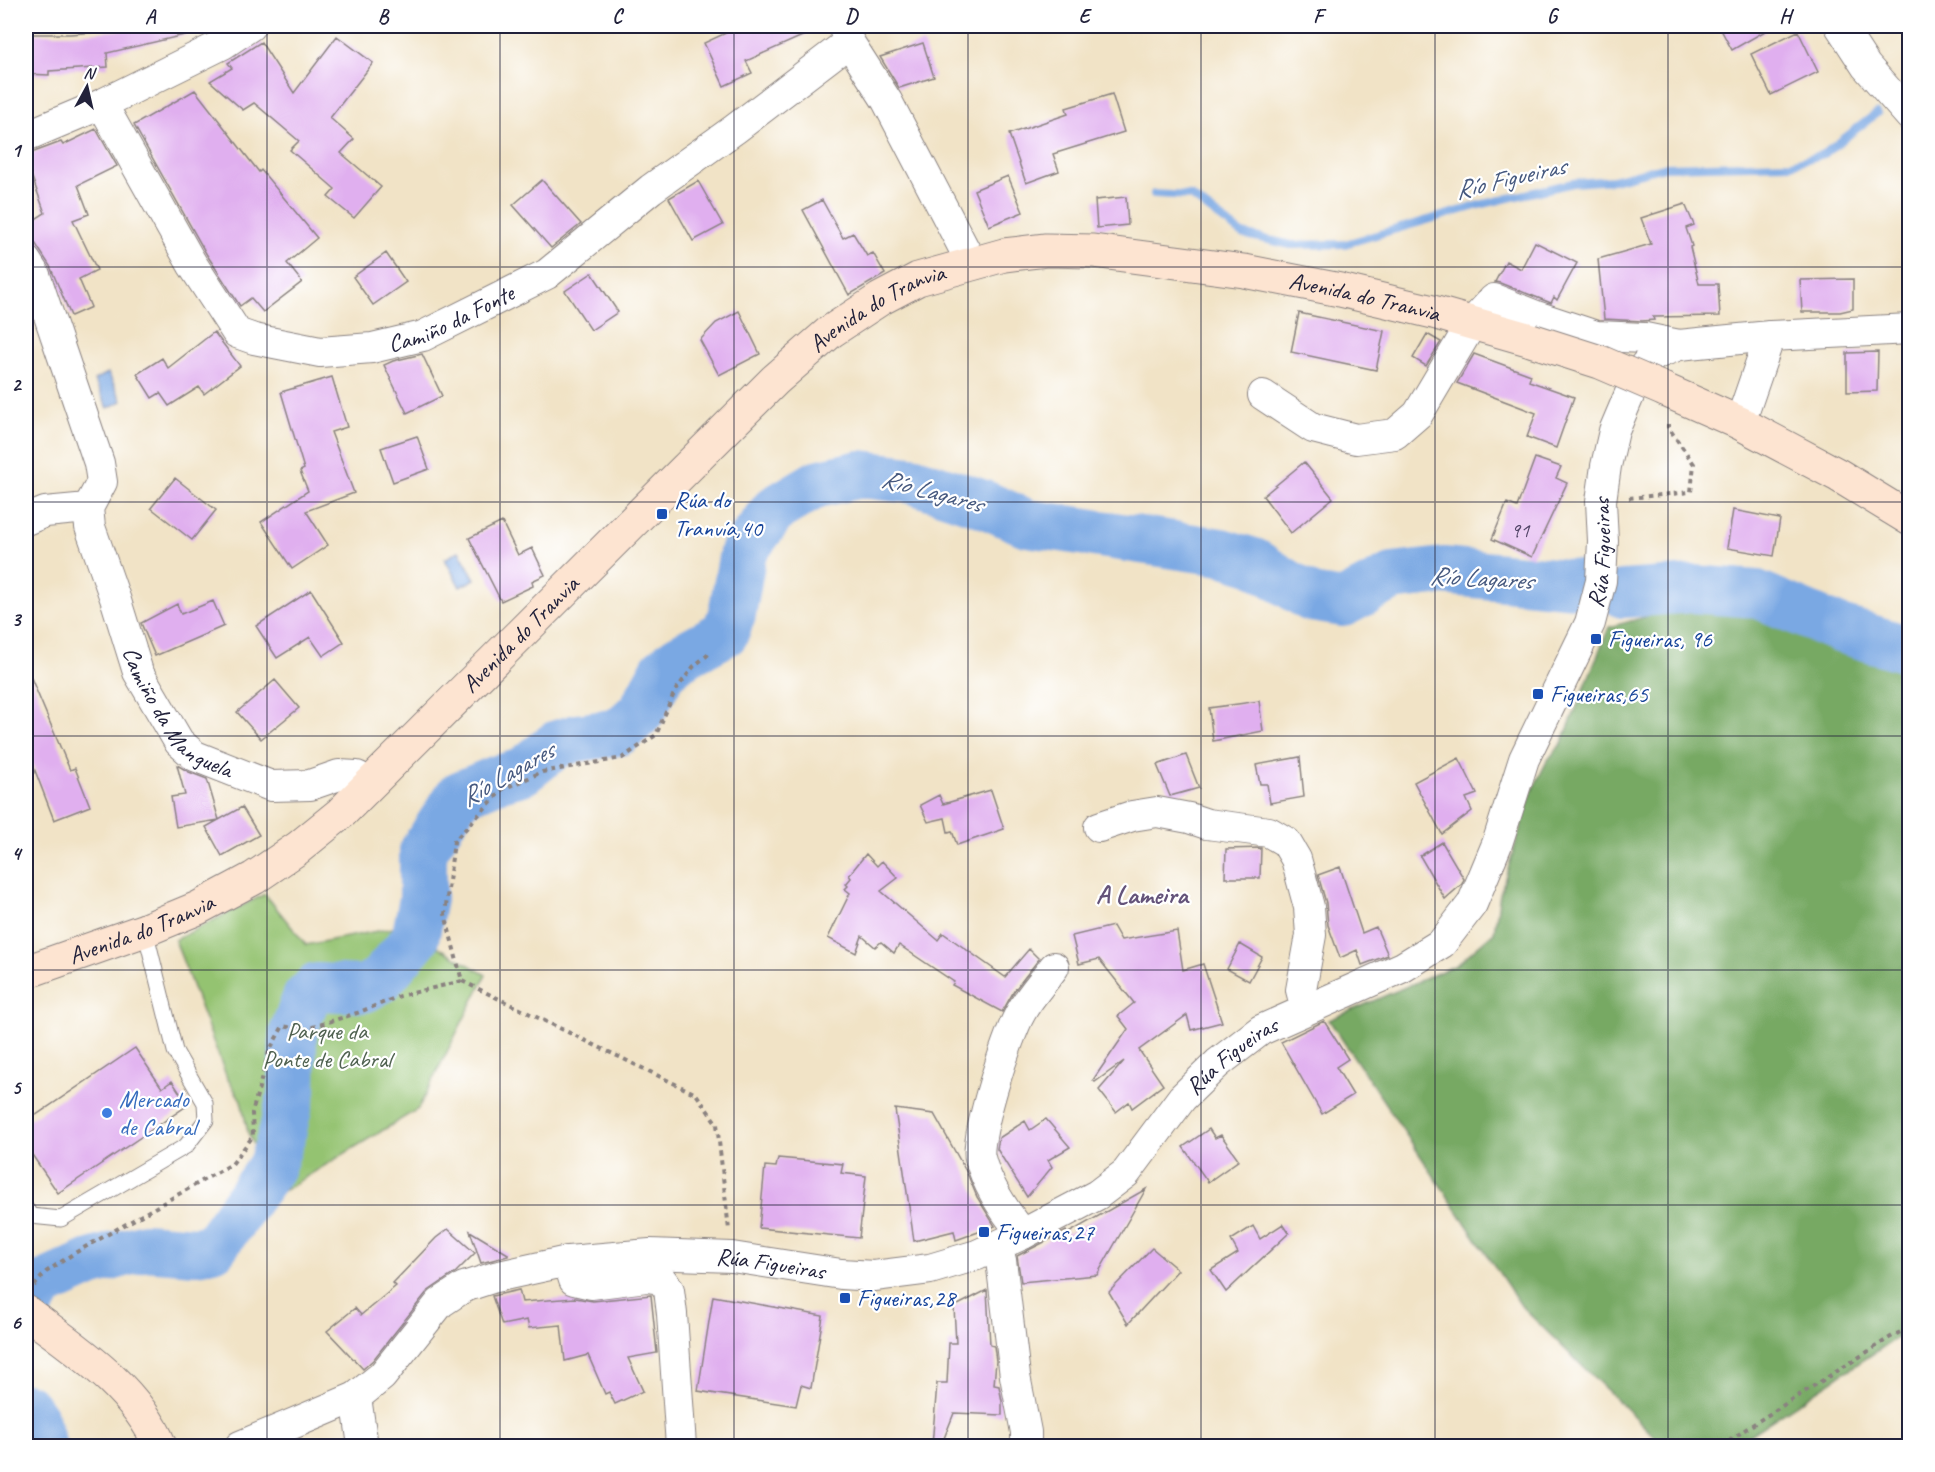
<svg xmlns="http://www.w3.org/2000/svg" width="1935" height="1472" font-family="Caveat,sans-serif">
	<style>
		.green { fill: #94c371; stroke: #5b7256; stroke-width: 1.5 }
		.forest { fill: #77a963; stroke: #4c664f; stroke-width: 1.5 }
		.water { fill: #7aa8e3; stroke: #4e658f; stroke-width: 1.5 }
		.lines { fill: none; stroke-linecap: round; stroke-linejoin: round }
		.stream { stroke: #7aa8e3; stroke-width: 8 }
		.river { stroke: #7aa8e3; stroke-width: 48 }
		.building { fill: #e0afef }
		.lane-casing { stroke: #8a8280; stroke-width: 17 }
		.street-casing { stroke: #8a8280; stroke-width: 32 }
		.secondary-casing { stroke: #8a8280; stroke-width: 35 }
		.path { stroke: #8a8280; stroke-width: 4; stroke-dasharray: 4.5 4.5; stroke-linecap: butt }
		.lane { stroke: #fff; stroke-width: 15 }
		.street { stroke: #fff; stroke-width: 30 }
		.secondary { stroke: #fde4d1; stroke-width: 33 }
		.secondary-bridge-casing { stroke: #8a8280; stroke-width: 35; stroke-linecap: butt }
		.secondary-bridge { stroke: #fde4d1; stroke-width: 33 }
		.grid { fill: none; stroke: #22223b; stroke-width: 1.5; stroke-opacity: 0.55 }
		.transit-dot { fill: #1a4fb4; stroke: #fff; stroke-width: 2 }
		.shop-dot { fill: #3f7fe0; stroke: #fff; stroke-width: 2 }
		.labels { text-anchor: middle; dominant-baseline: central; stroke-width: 4.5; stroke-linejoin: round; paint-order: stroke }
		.number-label { font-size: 21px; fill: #524568 }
		.street-label { font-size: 24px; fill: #22223b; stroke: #fff }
		.transit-label { font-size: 24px; fill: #164399; stroke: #fff; text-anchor: start }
		.park-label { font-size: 24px; fill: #506251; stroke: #fff }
		.shop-label { font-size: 24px; fill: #366cbe; stroke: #fff; text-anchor: start }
		.water-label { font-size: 26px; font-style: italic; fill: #45587e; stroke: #fff }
		.neighbourhood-label { font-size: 26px; font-weight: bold; fill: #64537a; stroke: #fff }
		.neatline { fill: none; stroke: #22223b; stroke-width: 2 }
		.grid-label { font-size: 20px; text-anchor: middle; font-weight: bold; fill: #22223b }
	</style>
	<rect width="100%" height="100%" fill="#fff"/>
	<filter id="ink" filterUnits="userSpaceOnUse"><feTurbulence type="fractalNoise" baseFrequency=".0167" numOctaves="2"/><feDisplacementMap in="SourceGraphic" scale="12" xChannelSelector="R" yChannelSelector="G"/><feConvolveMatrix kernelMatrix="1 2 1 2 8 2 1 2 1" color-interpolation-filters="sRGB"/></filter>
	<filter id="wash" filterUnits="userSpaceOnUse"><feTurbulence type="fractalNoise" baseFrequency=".008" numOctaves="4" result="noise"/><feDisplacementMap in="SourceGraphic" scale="24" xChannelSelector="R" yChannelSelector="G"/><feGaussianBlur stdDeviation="1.35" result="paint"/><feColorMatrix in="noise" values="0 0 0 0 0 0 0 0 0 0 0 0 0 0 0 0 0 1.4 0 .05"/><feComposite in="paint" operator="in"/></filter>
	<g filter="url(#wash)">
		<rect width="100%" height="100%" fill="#f1e3c6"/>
		<!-- green -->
		<path class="green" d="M265,894L306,945L403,926L486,975L418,1109L278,1194L248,1133L241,1100L227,1078L175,940Z"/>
		<!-- forest -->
		<path class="forest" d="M1717,604L1749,607L1779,618L1812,638L1850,651L1909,668V1330L1733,1446H1664L1522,1307L1329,1020L1456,965L1494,932L1500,894L1532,791L1547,761L1562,743L1609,627L1677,608Z"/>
		<!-- water -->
		<path class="water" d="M108,373L122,401L108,408L94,380Z
			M459,551L475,579L460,587L445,559Z"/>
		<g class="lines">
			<!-- stream -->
			<path class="stream" d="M1154,194L1191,196L1242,234L1291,245L1345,244L1483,204L1573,183L1613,180L1664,167L1791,164L1824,154L1877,113"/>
			<!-- river -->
			<path class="river" d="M1623,594L1693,589L1757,594L1840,629L1910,650
				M26,1310L44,1284L90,1263L145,1247L195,1251L213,1248L271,1167L281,1138L292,1091L293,1033L306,998L317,987L364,989L380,980L415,939L423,899V851L459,795L497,779L522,772L557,744L577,738L619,732L641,712L663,671L679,658L725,633L732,614L743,552L775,509L817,484L861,474L912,480L984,504L1027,523L1221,552L1254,562L1311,598L1343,603L1392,577L1443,571L1585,585
				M26,1407L35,1420L43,1446"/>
		</g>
		<g id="blocks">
			<!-- building -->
			<path class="building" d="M126,26H188L189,34L107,53L108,67L49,71V75L26,74V34H70L126,30Z
				M741,26H825L746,61L752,73L724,86L704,43Z
				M1719,26H1774L1732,50Z
				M1798,31L1818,72L1771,95L1751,54Z
				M337,36L373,63L330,118L354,139L341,153L381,187L354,218L328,197L335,189L290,150L299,141L254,103L243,110L210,81L232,68L228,63L261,42L294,93Z
				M923,43L934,77L899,88L880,57Z
				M195,90L259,172L261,170L317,238L287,263L302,282L263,312L251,298L240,306L207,255L134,125Z
				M1112,94L1124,132L1053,154L1059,171L1026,183L1009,134L1068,114L1066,108Z
				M96,129L117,166L78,185L89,214L73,220L97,270L79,279L91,307L71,316L50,266L26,229V225L45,213L26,161V155L61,142L63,145Z
				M1008,176L1023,212L989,226L974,190Z
				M542,180L581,224L551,248L513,205Z
				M698,181L723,225L693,241L669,198Z
				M1126,197L1128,225L1097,228L1095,200Z
				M822,200L843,238L853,233L867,256L873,253L885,274L849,295L803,210Z
				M1685,204L1694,225L1686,228L1692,246L1690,247L1699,284H1718L1720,316L1653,317L1654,320L1642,321L1604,319L1598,259L1651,244L1641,218Z
				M1535,242L1577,263L1557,300L1554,297L1551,303L1500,283L1495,282L1506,261L1521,269Z
				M386,253L406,282L373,305L353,277Z
				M592,273L618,312L591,330L565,291Z
				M1853,279V309L1840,312H1802L1800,280Z
				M739,311L760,354L719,375L700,340L716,323Z
				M1299,313L1384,331L1376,370L1291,352Z
				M214,332L240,366L204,394L199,387L169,406L160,393L152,398L137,374L162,358L168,368Z
				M1427,334L1441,342L1426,366L1413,358Z
				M1878,352L1877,391L1847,392V353Z
				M422,354L442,396L407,413L384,365L393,361Z
				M1474,354L1531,375L1529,381L1574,397L1556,448L1527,437L1536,413L1457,383Z
				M332,377L347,427L331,432L354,493L306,511L328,545L292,569L261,522L308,491L300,471L304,469L281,392Z
				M417,436L429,469L393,482L381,448Z
				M1535,458L1561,467L1556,478L1567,483L1532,557L1492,539L1507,503L1517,507Z
				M1304,462L1333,498L1291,533L1263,496Z
				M175,478L216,510L192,540L151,508Z
				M1733,510L1780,519L1774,556L1727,548Z
				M502,522L518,555L532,548L545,575L532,581L533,586L501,601L469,538Z
				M311,590L344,642L323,656L310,637L277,658L256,626Z
				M213,601L224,626L155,656L141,623L177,604L181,614Z
				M26,666L70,770L75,768L90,806L54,820L26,747Z
				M275,680L299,708L261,739L237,712Z
				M1259,701L1263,731L1213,741L1209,708Z
				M1186,755L1199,788L1170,796L1157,765Z
				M1300,757L1304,797L1270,803L1267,784H1260L1256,765Z
				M1459,758L1477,794L1466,798L1472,811L1442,834L1414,782Z
				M177,765L189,772L207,779L219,820L176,827L171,797L185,795Z
				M991,790L1004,829L957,845L952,831L948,832L945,818L928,822L920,805L939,795L943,804Z
				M242,807L259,835L222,856L206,827Z
				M1442,842L1464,879L1462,884L1445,899L1420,856Z
				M1261,848L1260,878H1225L1226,849Z
				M866,854L877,866L882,861L898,878L881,891L938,940L943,933L1005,977L1029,949L1039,959L1014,991L1002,1012L952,985L954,982L899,945L894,953L881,942L875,947L862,936L856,953L828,938L850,893L845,889L848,886L846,884L851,878L849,875Z
				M1340,867L1362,933L1376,927L1388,955L1362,965L1357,950L1340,958L1328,925L1326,903L1318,875Z
				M1113,926L1121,940L1177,931L1183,970L1203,964L1222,1022L1191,1030L1187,1015L1139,1050L1163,1085L1132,1108L1129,1102L1116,1112L1099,1090L1124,1061L1095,1082L1093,1080L1128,1029L1118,1016L1134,1003L1099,959L1079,964L1072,936Z
				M1240,944L1262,957L1249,981L1227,969Z
				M1324,1021L1348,1059L1336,1067L1353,1095L1322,1114L1281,1042Z
				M135,1048L162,1088L172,1081L188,1105L58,1193L26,1146V1122Z
				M895,1109L934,1114L967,1173L977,1197L995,1226L956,1240L954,1231L914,1241Z
				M1046,1119L1070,1147L1048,1160L1052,1167L1027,1197L997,1149L999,1138L1025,1121L1030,1130Z
				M1209,1129L1215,1138L1221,1135L1239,1160L1208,1182L1183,1147Z
				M778,1158L843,1164L841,1173L866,1176L859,1238L759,1228L765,1166L776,1167Z
				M1146,1189L1097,1275L1021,1282L1017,1256L1066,1231L1067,1234Z
				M1283,1224L1289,1233L1226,1292L1211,1270L1238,1253L1231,1240L1253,1226L1260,1239Z
				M448,1229L475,1253L456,1272L427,1292L373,1360L363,1369L327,1331L355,1308L361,1315L396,1286L393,1283L436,1238Z
				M470,1231L508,1254V1256L481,1263Z
				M1152,1248L1178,1270L1128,1324L1109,1292Z
				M519,1290L522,1302L575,1298L593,1301L651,1295L657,1353L628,1358L643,1391L615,1404L609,1392L605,1394L588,1355L565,1361L561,1325L529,1328L527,1320L502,1325L492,1296Z
				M987,1290L990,1345L994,1346L996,1361L994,1385L999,1386L1002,1401V1415L954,1413L941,1446H932L937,1383H947L949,1343H956L954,1307Z
				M713,1296L823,1316L811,1388L801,1385L796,1406L698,1391Z"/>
		</g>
	</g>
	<g filter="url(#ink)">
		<use href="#blocks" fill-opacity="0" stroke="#8a8280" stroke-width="1.5"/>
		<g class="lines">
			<!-- lane casing -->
			<g class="lane-casing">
				<path id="lane" d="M26,1209L31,1216L61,1219L186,1146L206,1120L205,1103L175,1051L145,930"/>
			</g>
			<!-- street casing -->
			<g class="street-casing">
				<g id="street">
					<path d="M843,26L849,42L887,101L972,264"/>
					<path d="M1840,26L1866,66L1910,116"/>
					<path id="s1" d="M102,104L192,264L237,333L254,339L320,352L372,348L423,336L547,274L651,189L735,129L849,42"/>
					<path d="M26,136L102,104L223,44L250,26"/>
					<path id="s2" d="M26,261L35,275L99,463L102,482L88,508L90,527L116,601L138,672L179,742L195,756L271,786L310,785L339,775L357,776L370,784"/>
					<path d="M1263,395L1313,428L1356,439L1395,434L1418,414L1472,323L1494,299L1536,316L1596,336L1645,338L1679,345"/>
					<path d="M1740,423L1770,336"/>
					<path d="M26,520L45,512L88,508"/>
					<path d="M1099,827L1132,816L1157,812L1189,818L1207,824L1269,832L1286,842L1296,859L1309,907L1311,935L1301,990L1306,1009"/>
					<path d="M1023,1234C1005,1212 987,1186 980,1158C975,1136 1008,1034 1021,1012C1030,996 1043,982 1054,967"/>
					<path d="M991,1249L1001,1260L1015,1376L1026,1432V1446"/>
					<path d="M568,1261L574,1280L591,1284L646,1277L661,1279L669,1290L672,1314L681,1446"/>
					<path d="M356,1397L363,1446"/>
					<path id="s3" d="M240,1446L356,1397L382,1376L440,1303L464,1287L495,1277L568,1261L650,1254L732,1257L841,1274L874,1276L930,1269L977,1255L1023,1234L1097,1195L1126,1173L1182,1098L1218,1063L1261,1030L1403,967L1442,943L1472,904L1497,844L1524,759L1590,623L1601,581L1603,541L1601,501L1606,466L1614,431L1639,372L1654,355L1679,345L1770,336L1910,329"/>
				</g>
			</g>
			<!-- secondary casing -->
			<g class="secondary-casing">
				<g id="secondary">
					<path d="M1665,390L1740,423L1838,475L1910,519"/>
					<path id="s4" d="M26,972L145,930L198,908L254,878L298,848L341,813L775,380L830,332L880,299L918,279L1004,255L1046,250L1093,251L1244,271L1340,290L1433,312L1531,340"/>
					<path d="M26,1312C76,1349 135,1387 160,1446"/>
				</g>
			</g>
			<!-- path -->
			<path class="path" d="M1629,498L1691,492L1694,464L1668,427V424
				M462,981L696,1094L717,1124L729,1230
				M34,1286L46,1272L73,1254L232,1164L253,1136L252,1113L269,1051L283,1026L303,1030L357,1013L400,996L462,981L445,914L454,841L503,789L542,772L622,758L656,735L675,691L694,666L710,653
				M26,1423L34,1446
				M1722,1446L1749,1427L1894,1335L1910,1328"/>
			<!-- lane -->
			<use href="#lane" class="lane"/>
			<!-- street -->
			<use href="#street" class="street"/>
			<!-- secondary -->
			<use href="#secondary" class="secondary"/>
			<!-- secondary-bridge casing -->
			<g class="secondary-bridge-casing">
				<path id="secondary-bridge" d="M1531,340L1600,362L1665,390"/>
			</g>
			<!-- secondary-bridge -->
			<use href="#secondary-bridge" class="secondary-bridge"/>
		</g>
	</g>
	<!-- grid -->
	<path class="grid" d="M267,26V1446M500,26V1446M734,26V1446M968,26V1446M1201,26V1446M1435,26V1446M1668,26V1446M26,267H1910M26,502H1910M26,736H1910M26,970H1910M26,1205H1910"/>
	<!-- markers -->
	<g class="transit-dot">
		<rect x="656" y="508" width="12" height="12" rx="3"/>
		<rect x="1590" y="633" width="12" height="12" rx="3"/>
		<rect x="1532" y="688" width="12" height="12" rx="3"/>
		<rect x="978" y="1226" width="12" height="12" rx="3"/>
		<rect x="839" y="1292" width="12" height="12" rx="3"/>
	</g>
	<circle class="shop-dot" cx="107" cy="1113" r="6"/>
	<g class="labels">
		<!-- number labels -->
		<g class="number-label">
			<text x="1520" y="530">91</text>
		</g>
		<!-- street labels -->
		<g class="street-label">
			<text stroke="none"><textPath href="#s4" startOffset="1599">Avenida do Tranvia</textPath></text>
			<text stroke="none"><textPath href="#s4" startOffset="1095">Avenida do Tranvia</textPath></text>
			<text stroke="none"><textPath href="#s1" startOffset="488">Camiño da Fonte</textPath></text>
			<text stroke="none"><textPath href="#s3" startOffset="1798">Rúa Figueiras</textPath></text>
			<text stroke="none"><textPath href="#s4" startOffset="609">Avenida do Tranvia</textPath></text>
			<text stroke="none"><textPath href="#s2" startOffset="494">Camiño da Manguela</textPath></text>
			<text stroke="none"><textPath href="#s4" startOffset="123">Avenida do Tranvia</textPath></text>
			<text stroke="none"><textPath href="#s3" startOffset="1132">Rúa Figueiras</textPath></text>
			<text stroke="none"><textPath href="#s3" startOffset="592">Rúa Figueiras</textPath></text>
		</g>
		<!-- transit labels -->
		<g class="transit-label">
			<text x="674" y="500">Rúa do<tspan x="674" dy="28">Tranvía,40</tspan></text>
			<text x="1608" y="639">Figueiras, 96</text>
			<text x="1550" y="694">Figueiras,65</text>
			<text x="996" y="1232">Figueiras,27</text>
			<text x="857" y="1298">Figueiras,28</text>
		</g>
		<!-- park labels -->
		<g class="park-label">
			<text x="327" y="1031">Parque da<tspan x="327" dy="28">Ponte de Cabral</tspan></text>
		</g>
		<!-- shop labels -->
		<g class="shop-label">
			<text x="119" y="1099">Mercado<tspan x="119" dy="28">de Cabral</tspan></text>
		</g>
		<!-- water labels -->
		<g class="water-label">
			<text transform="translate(1510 178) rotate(-13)">Río Figueiras</text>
			<text transform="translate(932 491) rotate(15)">Río Lagares</text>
			<text transform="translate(1481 578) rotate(3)">Río Lagares</text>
			<text transform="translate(507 774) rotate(-30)">Río Lagares</text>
		</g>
		<!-- neighbourhood labels -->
		<g class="neighbourhood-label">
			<text x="1142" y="894">A Lameira</text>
		</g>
	</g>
	<!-- margin -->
	<rect width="1935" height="1472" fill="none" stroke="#fff" stroke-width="66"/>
	<!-- north arrow -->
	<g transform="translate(87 87) rotate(8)" stroke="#ffffff" stroke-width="4.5" paint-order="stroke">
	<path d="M0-4.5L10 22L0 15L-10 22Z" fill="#22223b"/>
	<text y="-9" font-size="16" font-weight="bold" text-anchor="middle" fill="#22223b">N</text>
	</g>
	<rect x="33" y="33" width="1869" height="1406" class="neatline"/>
	<g class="grid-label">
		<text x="150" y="23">A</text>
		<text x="383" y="23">B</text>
		<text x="617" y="23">C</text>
		<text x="851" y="23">D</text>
		<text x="1084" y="23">E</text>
		<text x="1318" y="23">F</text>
		<text x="1552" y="23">G</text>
		<text x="1785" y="23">H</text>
		<text x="16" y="157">1</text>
		<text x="16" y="391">2</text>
		<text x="16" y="626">3</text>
		<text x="16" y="860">4</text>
		<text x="16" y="1094">5</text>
		<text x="16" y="1329">6</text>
	</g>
</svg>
